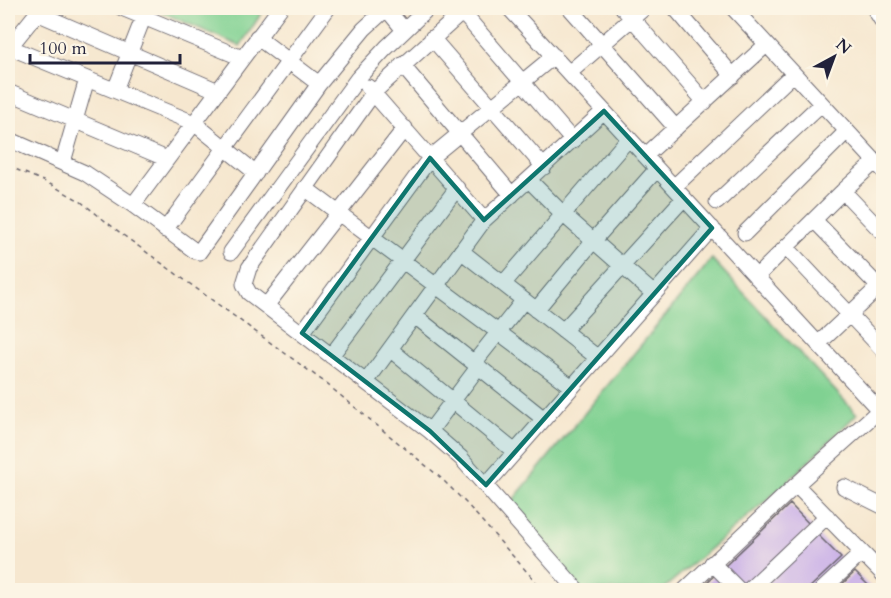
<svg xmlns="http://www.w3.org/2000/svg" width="891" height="598" font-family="Cardo,serif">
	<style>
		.green { fill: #80d192; stroke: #517a66; stroke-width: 1.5 }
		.building { fill: #cab1e7 }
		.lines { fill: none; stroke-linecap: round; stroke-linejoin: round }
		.minor-casing { stroke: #6c676f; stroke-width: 17 }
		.path { stroke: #6c676f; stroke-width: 1.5; stroke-dasharray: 4.5 4.5; stroke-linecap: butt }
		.minor { stroke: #fff; stroke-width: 15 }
		.marked { fill: #0f766e; fill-opacity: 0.2; stroke: #0f766e; stroke-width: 4.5; stroke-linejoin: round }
	</style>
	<rect width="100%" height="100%" fill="#fcf5e5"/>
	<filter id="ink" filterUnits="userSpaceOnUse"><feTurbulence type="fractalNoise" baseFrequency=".0167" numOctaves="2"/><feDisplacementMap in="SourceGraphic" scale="12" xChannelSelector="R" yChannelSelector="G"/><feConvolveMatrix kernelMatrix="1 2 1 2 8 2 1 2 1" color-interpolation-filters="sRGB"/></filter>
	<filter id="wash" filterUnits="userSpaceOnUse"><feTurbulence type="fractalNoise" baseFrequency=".008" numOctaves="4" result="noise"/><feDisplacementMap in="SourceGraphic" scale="24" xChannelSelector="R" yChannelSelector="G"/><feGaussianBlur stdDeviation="1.35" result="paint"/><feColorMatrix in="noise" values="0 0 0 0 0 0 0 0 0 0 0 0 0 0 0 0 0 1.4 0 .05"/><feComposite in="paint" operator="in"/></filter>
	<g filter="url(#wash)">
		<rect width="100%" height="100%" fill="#f6e7cf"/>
		<!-- green -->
		<path class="green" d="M152,8H265L240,46Z
			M712,259L857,414L783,486L662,590H581L508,506Z"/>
		<g id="blocks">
			<!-- building -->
			<path class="building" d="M790,504L812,527L746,590L724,567Z
				M818,535L841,558L807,590H760Z
				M855,572L873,590H836Z
				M717,573L734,590H699Z"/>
		</g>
	</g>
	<g filter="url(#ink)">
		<use href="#blocks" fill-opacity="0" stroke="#6c676f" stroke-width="1.5"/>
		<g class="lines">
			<!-- minor casing -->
			<g class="minor-casing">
				<path id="minor" d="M122,8L242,58
					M386,8L404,30
					M467,8L374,92L249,268L244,284L249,293L430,431L461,458L577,590
					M509,8L879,410
					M570,8L676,128
					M623,8L705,102
					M675,8L733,76
					M733,8L884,171
					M874,8L884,24
					M462,12L573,141
					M37,13L218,91
					M257,37L319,84
					M432,38L544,167
					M9,47L194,123L256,173
					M8,49L41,8
					M402,65L512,195
					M569,73L644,8
					M368,87L484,220
					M115,90L144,16
					M8,92L167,159
					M8,139L85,173L133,205L195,251L199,252L319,84L364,29L387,8
					M645,156L766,45
					M63,162L87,79
					M530,181L563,214L654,294
					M674,187L793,74
					M305,188L572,387
					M843,191L884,234
					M717,202L821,104
					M133,205L280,8
					M814,220L884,292
					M165,230L328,8
					M745,233L847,131
					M786,247L884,351
					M461,251L598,358
					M231,252L358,78L386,48L428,8
					M756,277L843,191L875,162
					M503,284L629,138
					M266,306L405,128
					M536,310L594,240L657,169
					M415,316L544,419
					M563,331L684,198
					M302,333L430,158L554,56
					M818,344L884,282
					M391,350L515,452
					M331,356L457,188
					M474,363L524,300
					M366,382L484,220L604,111
					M430,431L479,366
					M486,485L712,228
					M796,485L884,575
					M844,487L884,507
					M712,563L739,590
					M685,590L796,485L884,406
					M749,590L827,516
					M822,590L862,553"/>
			</g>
			<!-- path -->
			<path class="path" d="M8,166L48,183L80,201L123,235L323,381L441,478L466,503L543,590"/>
			<!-- minor -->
			<use href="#minor" class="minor"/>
		</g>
	</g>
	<!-- marked area -->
	<path class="marked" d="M604,111L712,228L486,485L430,431L302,333L430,158L484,220Z"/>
	<!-- margin -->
	<rect width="891" height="598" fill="none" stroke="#fcf5e5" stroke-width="30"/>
	<!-- north arrow -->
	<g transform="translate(834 57) rotate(41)" stroke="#fcf5e5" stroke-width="4.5" paint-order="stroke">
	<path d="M0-4.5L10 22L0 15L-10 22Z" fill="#22223b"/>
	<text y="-9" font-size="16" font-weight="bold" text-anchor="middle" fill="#22223b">N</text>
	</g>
	<!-- scale -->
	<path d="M30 54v9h150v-9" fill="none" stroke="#22223b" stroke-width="3"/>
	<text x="39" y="54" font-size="18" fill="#22223b" stroke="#fcf5e5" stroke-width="4.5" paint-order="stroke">100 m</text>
</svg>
